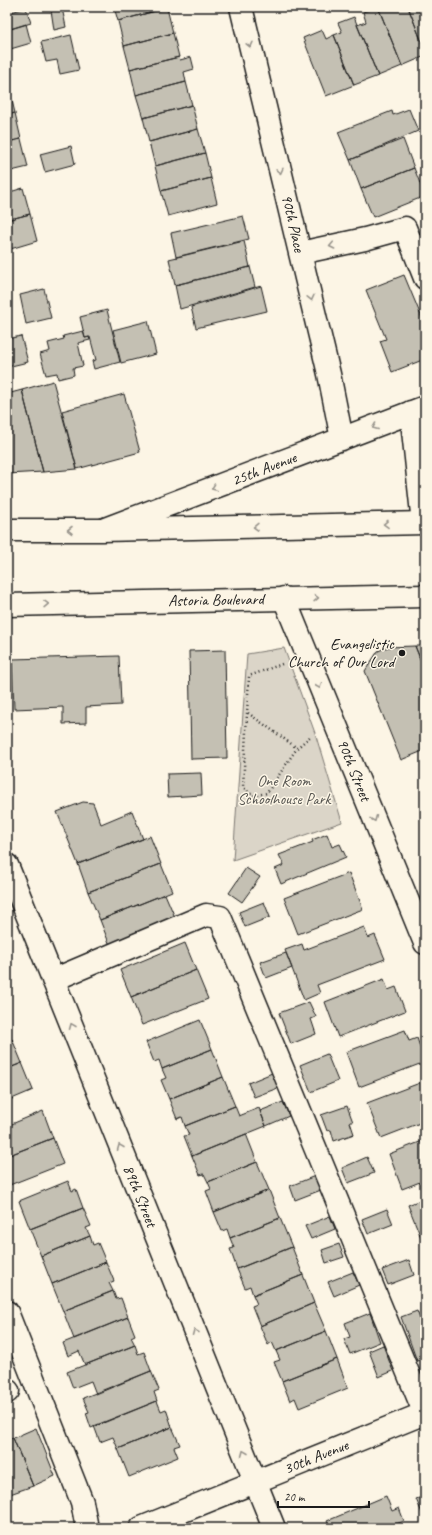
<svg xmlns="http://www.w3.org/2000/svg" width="432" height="1535" font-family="Caveat,sans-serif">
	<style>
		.green { fill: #dbd5c8; stroke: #7c7872 }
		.building { fill: #c4c0b3; stroke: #1c1c1c }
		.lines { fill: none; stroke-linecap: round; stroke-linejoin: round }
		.minor-casing { stroke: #1c1c1c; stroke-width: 25 }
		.major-casing { stroke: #1c1c1c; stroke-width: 25 }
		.path { stroke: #1c1c1c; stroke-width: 2.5; stroke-dasharray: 1 3; stroke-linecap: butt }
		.minor { stroke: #fcf5e5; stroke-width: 22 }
		.major { stroke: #fcf5e5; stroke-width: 22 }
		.oneway { stroke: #97938b }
		.poi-dot { fill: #1c1c1c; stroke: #fcf5e5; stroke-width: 1.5 }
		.labels { text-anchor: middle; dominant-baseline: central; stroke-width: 3; stroke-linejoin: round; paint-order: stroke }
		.street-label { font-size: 16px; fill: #1c1c1c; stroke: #fcf5e5 }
		.poi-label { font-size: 16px; fill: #1c1c1c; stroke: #fcf5e5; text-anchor: end }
		.park-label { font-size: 16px; fill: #555450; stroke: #fcf5e5 }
	</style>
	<rect width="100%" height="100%" fill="#fcf5e5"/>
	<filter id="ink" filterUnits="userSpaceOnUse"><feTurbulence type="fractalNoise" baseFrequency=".025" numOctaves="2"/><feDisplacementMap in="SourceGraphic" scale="8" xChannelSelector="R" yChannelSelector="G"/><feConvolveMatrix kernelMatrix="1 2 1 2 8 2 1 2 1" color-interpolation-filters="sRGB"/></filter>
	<g filter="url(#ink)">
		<!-- green -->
		<path class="green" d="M284,648L315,733L342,822L233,860L247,654Z"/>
		<!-- building -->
		<path class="building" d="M114,7H167V8L118,21Z
			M378,7L402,66L378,76L357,25L366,22L363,12Z
			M378,7H398L399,9L408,7L425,50V56L402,66Z
			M408,7H425V50Z
			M26,8L31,23L7,30V13Z
			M62,8L66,27L54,30L51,10Z
			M167,8L173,33L124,46L118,21Z
			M354,17L378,76L354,85L334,35L342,32L338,23Z
			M26,24L31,43L7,50V30Z
			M322,30L326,39L334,35L354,85L326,96L303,38Z
			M173,33L179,57L130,69L124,46Z
			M71,35L79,70L60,74L57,60L46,62L41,42Z
			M179,57L180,60L191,57L194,69L184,72L186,82L136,95L130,69Z
			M186,82L192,105L143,118L136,95Z
			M9,88L15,113L7,115V89Z
			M192,105L198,129L149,142L143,118Z
			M409,109L418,131L350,160L338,132L392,111L393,115Z
			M15,113L21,139L7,142V115Z
			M198,129L205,153L155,166L149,142Z
			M21,139L28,167L7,172V142Z
			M403,139L414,168L361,189L350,160Z
			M71,146L75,164L45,172L40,154Z
			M205,153L211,178L161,191L155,166Z
			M414,168L425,196L373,217L361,189Z
			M211,178L217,203L168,216L161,191Z
			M23,188L30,214L7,220V193Z
			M30,214L37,241L7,250V220Z
			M243,216L249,239L176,257L171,233Z
			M244,241L250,267L175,285L169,259Z
			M250,267L255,287L180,309L175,285Z
			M404,275L424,323H425V359L392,372L380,341L386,339L366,290Z
			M261,286L267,311L196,328L191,307Z
			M44,289L51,318L26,324L20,295Z
			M107,310L120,362L94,369L92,361L96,360L90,337L85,338L80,317Z
			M148,321L156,354L121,363L113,330Z
			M83,331L85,338L89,337L90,340L78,343L83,366L73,368L74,375L58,379L57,373L46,375L40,354L50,351L48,343L64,339L63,336Z
			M21,336L28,362L7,367V339Z
			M53,381L77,469L43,472L22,390Z
			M22,390L43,472L7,474V394Z
			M124,394L140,452L77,469L62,411Z
			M415,646H425V671Z
			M415,646L425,671V750L401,760L365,671L378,651L388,647Z
			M225,650L227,758L191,759L189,651Z
			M119,656L121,705L86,707V723L63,724V707L14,709L12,659Z
			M201,773L202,795L168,797L167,774Z
			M83,802L93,803L101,824L132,811L143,839L78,864L57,812Z
			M327,834L332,847L340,844L346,857L281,884L275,869L284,865L279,855L313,842L312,840Z
			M150,836L161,864L88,892L78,864Z
			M161,864L172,891L100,920L88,892Z
			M246,868L260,877L242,902L229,893Z
			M349,873L363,909L298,934L284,898Z
			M165,894L177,922L111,948L100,920Z
			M264,902L270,917L245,927L239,912Z
			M364,927L368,938L375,935L385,959L317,985L320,993L304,1000L285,950L302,944L304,950Z
			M185,943L196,970L131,997L120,970Z
			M286,953L292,968L266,978L260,962Z
			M196,970L208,999L142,1025L131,997Z
			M384,979L388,990L396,987L405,1011L338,1037L325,1002Z
			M309,1002L316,1017L311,1019L316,1034L291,1044L279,1013Z
			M200,1020L212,1049L162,1069L159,1060L154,1062L146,1042Z
			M405,1030L409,1041L417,1038L425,1062L359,1087L346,1052Z
			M12,1039L22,1063L7,1069V1041Z
			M212,1049L223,1077L169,1099L161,1080L166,1078L162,1069Z
			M327,1054L338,1081L311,1092L300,1065Z
			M22,1063L33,1090L7,1101V1069Z
			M272,1073L278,1088L254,1097L248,1083Z
			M223,1077L235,1106L185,1126L182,1117L177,1119L169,1099Z
			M425,1081V1121L381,1138L367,1103Z
			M283,1102L289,1116L266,1126L260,1111Z
			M235,1106L239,1116L259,1108L266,1126L192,1156L184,1136L189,1135L185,1126Z
			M347,1106L353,1122H350L354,1134L334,1141L331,1130L327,1131L321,1115Z
			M43,1111L53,1138L7,1156V1126Z
			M246,1134L257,1162L208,1182L204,1174L200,1175L192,1156Z
			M53,1138L63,1164L7,1186V1156Z
			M425,1140V1180L402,1189L389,1154Z
			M367,1157L374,1173L348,1183L342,1168Z
			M257,1162L269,1190L214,1212L206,1191L211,1189L208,1182Z
			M315,1176L321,1190L295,1200L290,1186Z
			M68,1181L72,1191L76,1189L83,1208L30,1229L19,1201Z
			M269,1190L280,1218L230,1238L227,1229L222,1231L214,1212Z
			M425,1198V1239L422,1240L408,1205Z
			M83,1208L91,1226L86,1228L90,1236L41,1256L30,1229Z
			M387,1209L393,1224L368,1234L362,1219Z
			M330,1216L335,1229L311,1239L305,1226Z
			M280,1218L292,1247L237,1269L230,1249L234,1248L230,1238Z
			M90,1236L93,1245L98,1243L106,1262L52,1284L41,1256Z
			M339,1244L344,1257L326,1263L322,1250Z
			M292,1247L303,1275L253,1295L250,1286L245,1288L237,1269Z
			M409,1260L414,1275L388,1285L382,1270Z
			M106,1262L114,1281L109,1283L113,1291L63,1311L52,1284Z
			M353,1272L359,1285L334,1296L328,1282Z
			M303,1275L314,1303L260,1326L252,1306L257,1304L253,1295Z
			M113,1291L116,1299L121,1298L128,1317L74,1339L63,1311Z
			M314,1303L326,1331L276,1351L272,1342L268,1345L260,1326Z
			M417,1311L425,1332V1358L417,1361L401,1317Z
			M370,1313L380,1342L350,1354L344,1339L350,1337L345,1323Z
			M128,1317L135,1335L131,1337L135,1345L85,1365L79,1351L68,1356L63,1343Z
			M326,1331L337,1359L282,1381L274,1362L280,1360L276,1351Z
			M135,1345L138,1354L144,1352L151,1371L96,1394L91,1381L73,1388L67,1372Z
			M383,1345L393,1371L379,1377L369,1351Z
			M337,1359L348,1388L299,1408L295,1398L290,1401L282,1381Z
			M151,1371L159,1390L154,1392L157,1401L91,1428L86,1413L89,1412L83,1398Z
			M157,1401L161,1411L166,1409L172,1427L118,1449L113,1437L100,1442L94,1426Z
			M172,1427L180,1445L174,1447L178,1457L129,1477L118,1449Z
			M36,1428L55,1476L33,1486L13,1438Z
			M13,1438L33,1486L10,1494L7,1488V1440Z
			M386,1496L392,1511L399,1508L404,1521L385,1528H330L327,1521Z
			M425,1496V1511L422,1513L416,1499Z"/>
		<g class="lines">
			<!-- minor casing -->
			<g class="minor-casing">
				<path id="minor" d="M241,7L329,374L342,439
					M300,253L365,239L405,228L425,278
					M411,412L423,523
					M105,529L425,407
					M284,598L425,943
					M7,865L274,1528
					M53,980L206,915L220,917L425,1414
					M7,1312L82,1502L87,1528
					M7,1392L8,1391
					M141,1528L425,1413"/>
			</g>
			<!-- major casing -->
			<g class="major-casing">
				<path id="major" d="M7,530H102L425,523
					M7,605L425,596"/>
			</g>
			<!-- path -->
			<path class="path" d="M282,664L249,676L243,787L253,796L267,793L297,748L312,735
				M248,713L297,748"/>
			<!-- minor -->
			<use href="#minor" class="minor"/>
			<!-- major -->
			<use href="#major" class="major"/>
		</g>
		<!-- one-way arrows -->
		<defs><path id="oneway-chevron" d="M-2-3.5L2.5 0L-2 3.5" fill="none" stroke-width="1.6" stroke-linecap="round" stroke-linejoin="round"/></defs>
		<g class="oneway">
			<use href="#oneway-chevron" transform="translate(250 45) rotate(77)"/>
			<use href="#oneway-chevron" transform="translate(280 171) rotate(77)"/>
			<use href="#oneway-chevron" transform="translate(332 246) rotate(168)"/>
			<use href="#oneway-chevron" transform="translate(311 298) rotate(77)"/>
			<use href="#oneway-chevron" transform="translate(375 427) rotate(159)"/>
			<use href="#oneway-chevron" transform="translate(214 488) rotate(159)"/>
			<use href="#oneway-chevron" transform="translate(386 524) rotate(179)"/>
			<use href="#oneway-chevron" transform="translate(256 527) rotate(179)"/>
			<use href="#oneway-chevron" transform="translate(70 530) rotate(-180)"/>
			<use href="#oneway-chevron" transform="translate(316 598) rotate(-1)"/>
			<use href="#oneway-chevron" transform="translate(46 604) rotate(-1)"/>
			<use href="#oneway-chevron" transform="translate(319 686) rotate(68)"/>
			<use href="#oneway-chevron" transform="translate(374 819) rotate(68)"/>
			<use href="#oneway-chevron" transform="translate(72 1026) rotate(-112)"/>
			<use href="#oneway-chevron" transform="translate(120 1147) rotate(-112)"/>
			<use href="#oneway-chevron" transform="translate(195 1332) rotate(-112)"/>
			<use href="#oneway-chevron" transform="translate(244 1453) rotate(-112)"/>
		</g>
	</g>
	<!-- markers -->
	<circle class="poi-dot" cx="402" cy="653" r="4"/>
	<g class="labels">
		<!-- street labels -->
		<g class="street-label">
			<text transform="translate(293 223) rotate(77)">90th Place</text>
			<text transform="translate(264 469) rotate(-21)">25th Avenue</text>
			<text transform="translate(216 600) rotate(-1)">Astoria Boulevard</text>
			<text transform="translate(354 770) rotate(68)">90th Street</text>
			<text transform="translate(140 1196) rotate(68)">89th Street</text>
			<text transform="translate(316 1457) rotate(-22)">30th Avenue</text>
		</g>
		<!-- poi labels -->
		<g class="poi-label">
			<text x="394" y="644">Evangelistic<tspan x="394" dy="18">Church of Our Lord</tspan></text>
		</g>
		<!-- park labels -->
		<g class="park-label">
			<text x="284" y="781">One Room<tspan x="284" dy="18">Schoolhouse Park</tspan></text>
		</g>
	</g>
	<!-- margin -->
	<rect width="432" height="1535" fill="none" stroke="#fcf5e5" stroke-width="24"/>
	<rect x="12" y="12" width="408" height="1511" fill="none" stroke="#1c1c1c" stroke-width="1.5" filter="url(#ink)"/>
	<!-- scale -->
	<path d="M278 1501v6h91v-6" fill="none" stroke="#1c1c1c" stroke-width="2"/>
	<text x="284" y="1501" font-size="12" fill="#1c1c1c" stroke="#fcf5e5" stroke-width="3" paint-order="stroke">20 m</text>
</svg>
